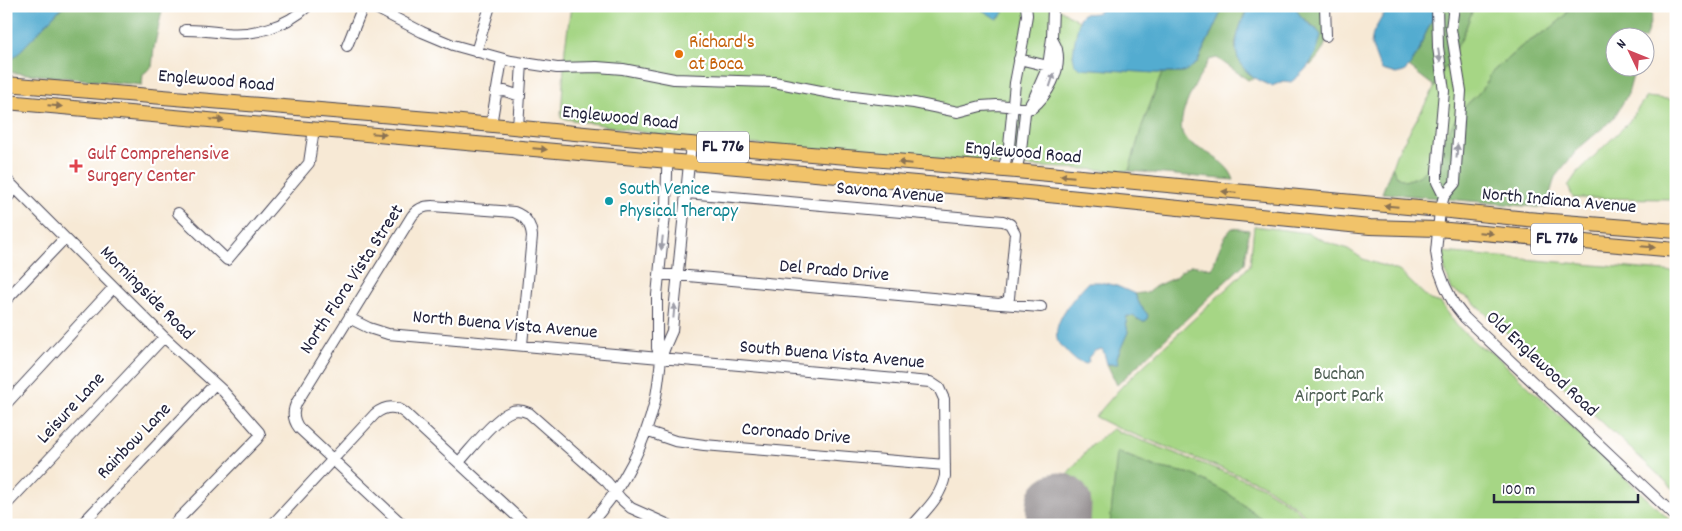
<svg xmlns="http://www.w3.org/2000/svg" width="1682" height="531" font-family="Dekko,sans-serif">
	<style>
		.green { fill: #a6d685; stroke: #647c60 }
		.forest { fill: #84b772; stroke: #536c56 }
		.water { fill: #53acd0; stroke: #3a6786 }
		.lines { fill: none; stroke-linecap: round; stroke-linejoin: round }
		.runway { stroke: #8c8688; stroke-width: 65 }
		.minor-casing { stroke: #424052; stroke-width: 12 }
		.major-casing { stroke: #424052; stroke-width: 16 }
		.minor { stroke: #fff; stroke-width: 10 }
		.major { stroke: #f1c36a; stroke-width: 14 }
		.oneway { fill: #9c9ca7 }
		.oneway2 { fill: #8a7252 }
		.food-dot { fill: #e8710a; stroke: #fff; stroke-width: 2 }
		.health-dot { fill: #e0444e; stroke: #fff; stroke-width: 2 }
		.culture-dot { fill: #0f9aa8; stroke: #fff; stroke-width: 2 }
		.labels { text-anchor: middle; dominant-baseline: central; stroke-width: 4.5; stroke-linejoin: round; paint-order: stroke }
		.shield { fill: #fff; stroke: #646476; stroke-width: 1 }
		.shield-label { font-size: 18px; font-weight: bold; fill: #22223b }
		.food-label { font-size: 19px; fill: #c56008; stroke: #fff; text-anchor: start }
		.street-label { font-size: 19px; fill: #22223b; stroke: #fff }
		.health-label { font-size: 19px; fill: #be3a42; stroke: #fff; text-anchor: start }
		.culture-label { font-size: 19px; fill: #0d838f; stroke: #fff; text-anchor: start }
		.park-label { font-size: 19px; fill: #506155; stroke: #fff }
	</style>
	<rect width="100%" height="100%" fill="#fff"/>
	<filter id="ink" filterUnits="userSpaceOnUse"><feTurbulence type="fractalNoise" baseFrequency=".02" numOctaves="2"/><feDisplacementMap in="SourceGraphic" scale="10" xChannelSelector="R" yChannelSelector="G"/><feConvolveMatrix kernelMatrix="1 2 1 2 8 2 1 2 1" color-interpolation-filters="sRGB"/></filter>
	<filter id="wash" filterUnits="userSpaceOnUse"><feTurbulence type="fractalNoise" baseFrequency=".0096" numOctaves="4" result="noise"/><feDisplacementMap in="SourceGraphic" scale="20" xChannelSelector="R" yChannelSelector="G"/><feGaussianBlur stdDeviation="1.12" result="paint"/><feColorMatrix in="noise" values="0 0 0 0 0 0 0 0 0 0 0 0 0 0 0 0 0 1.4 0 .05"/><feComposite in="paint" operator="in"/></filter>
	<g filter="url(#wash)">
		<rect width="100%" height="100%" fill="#f7e9d5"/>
		<!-- green -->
		<path class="green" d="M571,6H982V10L1002,15L1006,6H1055L1080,22L1073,55L1079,68L1162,73L1142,126L1129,171L1017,166L678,138L561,118L565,48Z
			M1474,6H1570L1565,16L1551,28L1522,46L1491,73L1488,81L1478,94L1460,111L1436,160L1419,176L1405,181L1397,176L1392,167L1396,155L1431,94L1443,69L1462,38Z
			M1646,97L1676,100V199L1573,198L1568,186L1577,173L1627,124Z
			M1254,226L1308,233L1329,243L1348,249L1363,259L1399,271L1430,300L1441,303L1457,326L1478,345L1495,355L1675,525H1314L1296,507L1262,484L1115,427L1095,417L1123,385L1240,276L1250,265Z
			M1442,252L1676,272V491L1470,299L1452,290L1445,270Z
			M1112,429L1261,486L1295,508L1311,525H1270L1229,494L1192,474L1156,467L1118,452L1110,525H1023L1092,445Z"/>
		<!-- forest -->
		<path class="forest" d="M63,6H163L154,48L152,67L143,74L142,85L6,72V66Z
			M1224,6H1249L1244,15L1235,44L1239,61L1248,73L1256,78L1248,80L1217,58L1209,60C1201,75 1171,121 1185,138C1191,145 1203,150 1211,155C1221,162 1230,168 1234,180L1129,171L1142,126L1162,73H1181L1197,63Z
			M1296,6H1329C1329,32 1330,46 1310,66L1317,29L1299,15Z
			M1435,6H1474L1462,38L1456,48L1449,66L1443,69L1435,87L1409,67L1419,51L1423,39L1435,14Z
			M1570,6H1645L1652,16L1645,39L1614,38V68H1635L1628,94L1613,119L1578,149L1555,177L1546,208L1382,193L1392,167L1397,176L1405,181L1419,176L1436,160L1444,139L1460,111L1478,94L1488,81L1491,73L1522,46L1551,28L1565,16Z
			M1232,228L1249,230L1245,263L1117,385L1107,364L1113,365L1128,332L1126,322L1127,316H1133L1138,320L1148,315L1140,305L1135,294L1148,292L1156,286L1176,277L1180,272L1192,265L1212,269C1217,254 1221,240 1232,228Z
			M1117,452L1156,467L1192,474L1229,494L1270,525H1110Z"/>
		<!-- water -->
		<path class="water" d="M6,6H63L6,66Z
			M982,6H1006L1002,15L997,19L982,10Z
			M1109,6H1224L1197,63L1189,69L1181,73H1155L1079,68L1075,65L1073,55L1075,40L1080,17L1083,14L1096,13Z
			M1249,6H1296C1298,20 1314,24 1321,35C1316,57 1309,69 1291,82L1284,81L1272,86C1228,69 1230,44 1249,6Z
			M1388,6H1435V14L1423,39L1419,51L1409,67L1404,72L1396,74L1382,70L1378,63L1371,44L1373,33Z
			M1088,282H1100L1117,286L1135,294L1140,305L1148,315L1147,320L1143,322L1133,316H1127L1126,322L1128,332L1117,357L1118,364H1107L1104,353L1102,349L1094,351L1088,358L1089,362L1087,364C1078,363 1073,359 1067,352C1065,349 1061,347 1059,344C1048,325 1076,295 1088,282Z"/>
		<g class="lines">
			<!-- runway -->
			<path class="runway" d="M1058,525L1059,505"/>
		</g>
	</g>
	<g filter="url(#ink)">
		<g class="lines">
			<!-- minor casing -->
			<g class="minor-casing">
				<path id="minor" d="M372,6L422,32L453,45L511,61L557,68L597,67L623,69L674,79L774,82L836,94L914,103L958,112L981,106L997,105L1028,108
					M1325,6L1326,36
					M1437,6L1438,47L1444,91L1437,171V182L1444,196
					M1454,6L1451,29L1461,91L1455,183L1444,196L1440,210L1436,252L1439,270L1445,286L1454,304L1465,318L1676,517
					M185,30C200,30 210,31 225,33C254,36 287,26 308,6
					M347,46L363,6
					M476,52L490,6
					M1019,59L1048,66
					M496,92L505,91L520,96
					M1032,108C1047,96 1062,71 1057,50C1057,47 1054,43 1052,39
					M491,125L502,59
					M518,127L522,63
					M1003,171L1009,146L1015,83L1023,41L1027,15L1026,6
					M1016,171L1021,150L1025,113L1034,98L1048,66L1052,38L1053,6
					M6,179L164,337L223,391L259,432L260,435L257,439L173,525
					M6,199L15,189
					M178,213L227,260L309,163L314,129
					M659,275H677L999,304L1006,302L1009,298L1015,233L1010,224L1003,221L687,193
					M6,300L65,238
					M1000,304L1041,307
					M349,318L369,328L388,334L930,382L939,388L944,399L945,476C941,497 926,510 913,525
					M661,358L657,348V295L666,205L668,142
					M6,404L114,287
					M646,431L675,441L704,445L945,465
					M459,462C471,449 495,418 510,412C516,409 522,410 529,413L607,482L621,499L631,508L669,525
					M6,505L164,337
					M81,525L215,384
					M272,525L375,414C385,406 395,405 405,413L526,525
					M403,525L299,428C293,420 292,411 297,402L412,216C417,209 423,206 432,206L514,212C525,216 531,224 532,236L522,345
					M589,525C621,490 644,447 655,401C658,388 659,374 661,360C663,350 668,340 672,331L691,144"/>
			</g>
			<!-- major casing -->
			<g class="major-casing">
				<path id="major" d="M6,84L441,120L678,143L1016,171L1440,210L1527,219L1676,231
					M6,102L1028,193L1370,227L1437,229L1676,250"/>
			</g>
			<!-- minor -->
			<use href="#minor" class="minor"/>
			<!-- major -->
			<use href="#major" class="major"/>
		</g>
		<!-- one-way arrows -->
		<defs><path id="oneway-solid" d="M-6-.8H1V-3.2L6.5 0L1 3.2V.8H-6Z" transform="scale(1.25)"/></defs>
		<g class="oneway">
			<use href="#oneway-solid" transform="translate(1439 55) rotate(83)"/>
			<use href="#oneway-solid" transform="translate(1052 80) rotate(-72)"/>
			<use href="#oneway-solid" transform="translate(1457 151) rotate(-86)"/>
			<use href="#oneway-solid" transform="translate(662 243) rotate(96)"/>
			<use href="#oneway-solid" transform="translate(674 311) rotate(-85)"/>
		</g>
		<g class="oneway2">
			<use href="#oneway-solid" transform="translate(55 106) rotate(5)"/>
			<use href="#oneway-solid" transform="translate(217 120) rotate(5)"/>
			<use href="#oneway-solid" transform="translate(379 134) rotate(5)"/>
			<use href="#oneway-solid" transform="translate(540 149) rotate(5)"/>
			<use href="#oneway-solid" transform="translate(905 163) rotate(-175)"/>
			<use href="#oneway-solid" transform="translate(1067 176) rotate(-175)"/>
			<use href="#oneway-solid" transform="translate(1229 192) rotate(-175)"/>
			<use href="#oneway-solid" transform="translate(1391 206) rotate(-175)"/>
			<use href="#oneway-solid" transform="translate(1486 233) rotate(5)"/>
			<use href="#oneway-solid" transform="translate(1648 247) rotate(5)"/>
		</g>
	</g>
	<!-- markers -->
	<circle class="food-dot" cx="679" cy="54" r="5"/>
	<path class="health-dot" d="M73.5 158.5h5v5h5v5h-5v5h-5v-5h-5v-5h5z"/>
	<circle class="culture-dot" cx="609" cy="201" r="5"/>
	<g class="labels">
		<!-- shield labels -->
		<g class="shield">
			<rect x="697" y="131.5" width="52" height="31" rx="4"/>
			<rect x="1531" y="223.5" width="52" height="31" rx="4"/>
		</g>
		<g class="shield-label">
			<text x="723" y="147">FL 776</text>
			<text x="1557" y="239">FL 776</text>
		</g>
		<!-- food labels -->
		<g class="food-label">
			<text x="689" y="43">Richard's<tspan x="689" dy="22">at Boca</tspan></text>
		</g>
		<!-- street labels -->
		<g class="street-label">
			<text transform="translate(216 82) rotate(5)">Englewood Road</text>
			<text transform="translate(620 119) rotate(6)">Englewood Road</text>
			<text transform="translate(1023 154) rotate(5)">Englewood Road</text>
			<text transform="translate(890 194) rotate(5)">Savona Avenue</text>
			<text transform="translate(1559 202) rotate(5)">North Indiana Avenue</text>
			<text transform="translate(834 272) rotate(5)">Del Prado Drive</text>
			<text transform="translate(353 280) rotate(-57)">North Flora Vista Street</text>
			<text transform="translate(146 294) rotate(45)">Morningside Road</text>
			<text transform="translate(505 326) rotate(5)">North Buena Vista Avenue</text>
			<text transform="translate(832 356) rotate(5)">South Buena Vista Avenue</text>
			<text transform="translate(1541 365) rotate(43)">Old Englewood Road</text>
			<text transform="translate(72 409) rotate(-47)">Leisure Lane</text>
			<text transform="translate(796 435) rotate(5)">Coronado Drive</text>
			<text transform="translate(135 442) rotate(-46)">Rainbow Lane</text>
		</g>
		<!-- health labels -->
		<g class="health-label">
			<text x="87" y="155">Gulf Comprehensive<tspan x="87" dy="22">Surgery Center</tspan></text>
		</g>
		<!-- culture labels -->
		<g class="culture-label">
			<text x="619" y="190">South Venice<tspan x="619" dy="22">Physical Therapy</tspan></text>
		</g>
		<!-- park labels -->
		<g class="park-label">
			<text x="1339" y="375">Buchan<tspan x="1339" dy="22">Airport Park</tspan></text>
		</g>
	</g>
	<!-- margin -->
	<rect width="1682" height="531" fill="none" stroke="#fff" stroke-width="25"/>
	<!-- north arrow -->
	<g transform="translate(1630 52) rotate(313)"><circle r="24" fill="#ffffff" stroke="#a7a7b1"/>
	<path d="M0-4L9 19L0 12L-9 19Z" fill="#d1495b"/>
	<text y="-8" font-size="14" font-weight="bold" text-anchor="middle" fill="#22223b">N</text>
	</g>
	<!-- scale -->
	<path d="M1494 494v8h144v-8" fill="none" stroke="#22223b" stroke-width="2.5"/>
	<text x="1502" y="494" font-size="15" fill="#22223b" stroke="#ffffff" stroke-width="4" paint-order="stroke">100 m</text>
</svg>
